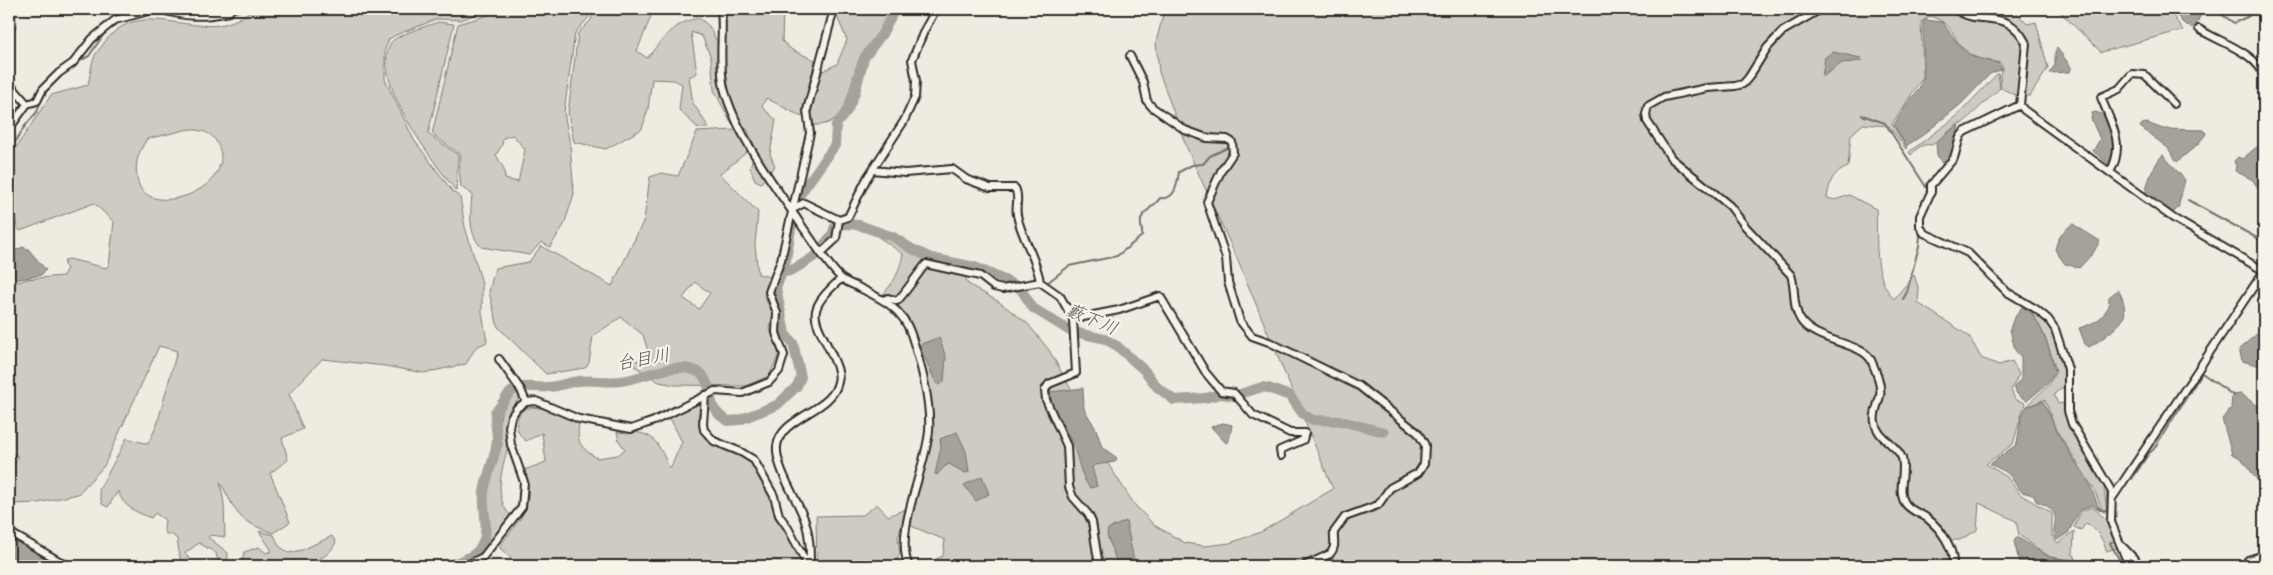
<svg xmlns="http://www.w3.org/2000/svg" width="2273" height="575" font-family="Sriracha,'Klee One',sans-serif">
	<style>
		.green { fill: #cfcbc2; stroke: #7d7b76; fill-rule: evenodd }
		.water { fill: #a4a29a; stroke: #74726e }
		.lines { fill: none; stroke-linecap: round; stroke-linejoin: round }
		.stream { stroke: #74726e; stroke-width: 2 }
		.river { stroke: #a4a29a; stroke-width: 10 }
		.minor-casing { stroke: #2b2b2b; stroke-width: 10 }
		.minor { stroke: #f7f3e8; stroke-width: 6 }
		.labels { text-anchor: middle; dominant-baseline: central; stroke-width: 4.5; stroke-linejoin: round; paint-order: stroke }
		.water-label { font-size: 18px; font-style: italic; fill: #555552; stroke: #f7f3e8 }
	</style>
	<rect width="100%" height="100%" fill="#efebe0"/>
	<filter id="ink" filterUnits="userSpaceOnUse"><feTurbulence type="fractalNoise" baseFrequency=".02" numOctaves="2"/><feDisplacementMap in="SourceGraphic" scale="10" xChannelSelector="R" yChannelSelector="G"/><feConvolveMatrix kernelMatrix="1 2 1 2 8 2 1 2 1" color-interpolation-filters="sRGB"/></filter>
	<g filter="url(#ink)">
		<!-- green -->
		<path class="green" d="M253,9H490L461,20L437,19L396,35L389,39L385,49V79L414,140L453,192L460,197L465,227L482,283V312L487,342L476,347L466,364L424,373L385,366L322,359L289,394L303,429L282,438L288,460L270,473L290,522L273,533C234,519 239,515 220,482L224,503L225,537L211,535L208,537L228,553L227,566H219L216,553L199,543L185,553L194,566H188L180,558L177,539L171,534H166L164,530L165,520L155,513L151,518C136,512 123,507 118,491L108,507L102,504L99,490L127,438L148,444L157,425L177,351L159,346L104,466L78,494L38,503L9,504V468L14,465L18,458L17,455L9,454V283L22,281L26,279L63,276L67,268L64,265L65,260L69,259L106,268L109,265L114,222L94,203L20,231L17,227L9,188V158L51,95L88,85C90,76 91,64 95,55C97,51 102,47 104,43C135,1 177,30 219,25C232,23 243,17 253,9ZM189,129C204,131 213,132 219,147C235,190 148,220 138,182C134,165 137,154 147,139Z
			M498,9H586L589,17L575,33L564,112L570,145L574,194L564,225L550,247L541,242L530,255L481,247C467,231 471,213 472,194L461,187L459,170L461,155L432,134L458,24L485,16ZM513,135L525,150L518,182L505,179L504,169L496,155L502,145L503,138Z
			M594,9H654L637,51L647,58C662,40 675,21 699,18L709,26L716,40L725,44L726,9H783L782,41L792,50L815,60L802,117L766,98L762,107L776,120L770,154L775,166L761,183L755,180L750,167L756,149L747,129L731,123L714,90L711,58L702,36L691,32L697,73L689,77L693,103L709,128H698L679,110L682,84L674,80L652,79L648,109L642,129L606,149L574,142L568,113L578,33L591,20Z
			M839,9H891C885,19 880,29 874,39C869,45 864,51 860,58C848,81 851,127 814,125L810,111L821,72L837,64L847,40L838,19Z
			M1167,9H2013L2027,24L2036,22L2048,68L2030,96L2015,95L2001,88L2000,73L2003,68L2000,63C1989,60 1979,60 1969,54C1951,42 1959,26 1930,16L1921,22L1923,77L1892,124L1907,148L1906,149L1889,126L1863,124L1851,135L1848,167C1831,174 1830,181 1827,198L1835,200L1849,195L1876,209C1878,239 1872,276 1894,299L1914,275L1919,290L1918,303L1969,336L1981,358L1999,365L2012,361L2019,374L2011,390L2015,399L2025,403L2013,444L1986,464L2007,477L2021,495L2052,513V536L2058,543L2074,531L2073,555L2075,556L2077,566H2072L2075,564L2073,560L2050,557L2019,535L2016,521L1979,503L1977,530L1960,540H1947L1950,566H930L936,559L943,556L945,540L911,526V517L924,466L930,396L914,331L903,311L882,295C895,282 899,272 903,254L877,236V233L891,239L919,256L961,267L968,284L999,302L1027,323L1049,350L1085,414L1099,450L1134,504L1154,525L1185,543L1205,546L1230,543L1261,532L1333,489L1238,261L1186,146L1159,72L1156,42L1163,15Z
			M2057,9H2168L2183,30L2101,52Z
			M438,22L454,24L428,134L458,155L456,191C434,162 371,82 390,44C394,35 428,26 438,22Z
			M1998,73L2000,88L1963,123L1958,124L1932,145C1923,143 1917,148 1911,155L1909,152L1956,117Z
			M735,130L748,151L720,174L758,212L755,245L758,274L770,277L764,297L773,313L770,329L779,354L769,376L745,386L675,385L659,382L628,362L650,358L643,335L621,317L593,336L589,363L585,368L546,374L498,327L489,292L495,268L529,262L541,246L612,286L644,220L650,177L661,173L678,176L697,132ZM695,282L710,293L699,309L683,298Z
			M2031,312C2034,313 2039,315 2042,317C2057,328 2068,369 2065,386L2054,394L2058,404L2065,403C2065,433 2092,462 2107,487L2104,489L2107,512H2103L2094,489L2055,428L2045,399L2029,406L2027,405L2048,386L2056,371C2050,350 2044,330 2031,312Z
			M517,391L520,398L510,408C510,420 511,435 508,447C502,468 493,497 510,515C497,537 480,566 451,566L477,554L484,548L489,536L487,492L502,444L499,423L502,409L507,403L510,394Z
			M698,403L702,404L698,416L705,438L712,445L734,453L752,464L772,500L775,518L784,529L804,566H519L499,547C519,520 537,506 524,470L546,462L542,433L526,441C519,435 516,430 517,420C523,393 565,417 579,423C576,443 581,448 597,458L618,455L625,449L619,441L617,432C654,431 655,437 670,469L682,442L670,418Z
			M877,504L888,516L906,509L898,538L900,554L893,566H817L816,516L863,515Z
			M2092,507C2107,517 2112,532 2118,548L2106,551C2104,540 2096,528 2086,523L2081,530L2074,527L2081,511Z
			M259,531L274,535L279,546L289,553L302,550L332,536L336,542C323,574 263,566 237,566L242,562L244,552L259,547L266,553L272,551Z"/>
		<!-- water -->
		<path class="water" d="M2172,9H2203L2196,26L2192,28L2183,23Z
			M1925,20L1942,22L1960,46L1973,57L1998,63L2002,69L1990,74L1961,104L1923,135L1906,146L1894,125L1906,105L1919,89L1924,76L1923,22Z
			M2057,48L2071,67V70L2069,72L2049,73L2055,65V51Z
			M1833,52L1861,58L1862,61L1842,63L1822,77L1825,57Z
			M2096,112L2106,116L2115,144L2111,166L2093,151L2100,139L2091,119L2092,113Z
			M2147,123L2163,129L2204,130L2206,134L2198,144L2177,162L2168,148L2140,127L2142,124Z
			M1958,125L1959,126L1953,152L1944,167L1937,155L1936,143Z
			M2264,144V199L2253,180L2235,171L2236,166L2234,161L2238,157L2242,159L2258,146Z
			M2163,155L2185,180L2178,208L2172,214L2146,196C2144,187 2156,160 2163,155Z
			M2073,224L2100,241L2093,253L2079,268L2065,264L2055,250C2057,239 2064,229 2073,224Z
			M23,247L28,249L46,270L41,275L9,281V253Z
			M2118,290C2123,296 2127,312 2123,319C2119,327 2097,343 2089,347L2085,344L2079,328C2095,323 2109,317 2109,297Z
			M2022,307C2040,313 2051,355 2055,371L2047,384L2027,401L2017,394L2014,387L2021,379V357L2015,350L2010,329L2013,320Z
			M2264,328V367L2242,361L2239,349Z
			M939,337L946,358L944,381L940,385L936,383L919,345Z
			M1083,388L1084,409L1096,429L1102,447L1117,458L1115,462L1095,465L1092,467L1097,486L1090,488C1080,476 1079,459 1073,445C1065,426 1052,413 1050,392Z
			M2241,394L2258,406H2264V484C2252,481 2249,459 2232,454L2222,419L2231,408L2232,395Z
			M2043,401L2059,436L2090,485L2100,511L2092,505L2080,510L2068,533L2057,540C2048,530 2064,517 2047,506C2044,504 2039,503 2036,501L2034,496C2030,493 2023,494 2020,490C2016,486 2014,481 2011,477C2006,470 1997,468 1990,464L2017,444L2021,418L2026,407Z
			M1223,423L1232,425L1229,441L1226,443L1211,427Z
			M957,432L966,451L969,472L965,473L949,464L944,467L937,475L935,474L941,447L940,439Z
			M982,476L989,494L976,501L964,485Z
			M1126,521L1135,566H1118L1107,535L1108,529Z
			M2017,537L2049,557L2072,561L2073,564L2071,566H2020L2014,541Z
			M17,539L62,566H9V540Z"/>
		<g class="lines">
			<!-- stream -->
			<path class="stream" d="M2220,9L2221,14L2234,23L2249,16
				M231,13L246,9
				M127,20L146,15
				M76,63L89,56L106,31
				M1862,115L1885,123L1928,190
				M9,152L25,126L37,112L42,97
				M2188,200L2264,242
				M1047,283L1069,266L1117,256L1142,236C1143,231 1140,225 1141,220C1142,212 1156,205 1160,198C1176,200 1177,184 1179,172L1192,165L1203,164L1210,156L1229,147
				M1903,299L1907,292L1919,246L1920,236L1916,216L1921,206
				M2132,479L2149,453L2153,450L2202,373L2234,396
				M2098,507L2101,510H2108L2107,489
				M2112,542L2110,543L2123,566"/>
			<!-- river -->
			<path class="river" d="M9,32L12,25L11,9
				M797,203L801,193L835,145L836,125L847,111L855,93L864,58L882,34L895,9
				M822,247L832,235L835,226L845,224L859,225L893,237L912,249L931,258L975,267L1011,283L1020,288L1033,308L1070,331L1105,339L1117,346L1145,371L1157,387L1174,400L1205,398L1221,394L1234,396L1262,387L1268,388L1290,396L1303,414L1313,420L1341,421L1384,432
				M783,272C793,273 808,259 819,254
				M446,566C457,562 473,558 480,548C491,533 482,509 484,492C487,474 496,457 497,439C497,430 494,422 495,412C504,404 505,393 518,388C528,385 537,388 548,387C558,387 568,382 578,381C592,379 606,383 620,381C647,378 677,358 702,374C717,394 703,407 728,421L739,420L777,405L797,386L801,377L793,343L785,334L776,287L785,266L793,217"/>
			<!-- minor casing -->
			<g class="minor-casing">
				<path id="minor" d="M159,9C186,17 201,18 229,12L231,9
					M721,9C724,35 718,62 724,88C737,137 776,187 804,229C816,245 826,263 840,277C844,281 851,284 856,286C880,298 902,307 911,334C921,364 931,400 929,431C926,468 893,534 909,566
					M1821,9L1783,31L1767,48L1749,77L1743,84L1735,86L1707,88L1664,97L1648,106L1646,114L1647,121L1671,158L1730,206L1745,226L1791,275C1796,289 1792,306 1800,319C1813,342 1862,342 1871,360C1876,371 1882,385 1880,396C1878,405 1873,414 1875,422C1877,439 1897,444 1902,458C1906,472 1897,491 1905,503C1910,511 1920,513 1927,518C1942,530 1954,548 1953,566
					M1955,9C1981,28 2007,6 2026,43L2020,105L2024,110L2173,218L2264,271
					M2199,29C2219,42 2258,53 2264,77
					M1130,56L1143,82L1147,101L1152,107L1185,130L1207,138L1227,139L1232,142L1233,153L1221,171L1207,202L1226,258L1228,282L1240,321L1252,336L1269,342L1359,386L1418,433L1425,445L1424,464L1418,473L1390,488L1378,505L1345,517L1334,532C1333,541 1337,546 1330,554L1304,566
					M9,83L27,104
					M2020,105L1964,132L1960,137L1954,158L1931,185V192L1920,216V226L1924,233L1968,253L2007,292L2036,309L2048,319L2055,329L2068,369V411L2072,424L2112,492L2111,522L2129,566
					M9,129L27,104L37,101L43,89L59,73L73,63L92,39L115,20L156,9
					M872,170L905,173L952,169L966,179L990,188H1015C1020,197 1015,206 1017,215C1021,237 1037,259 1040,282
					M2110,172C2126,144 2111,124 2101,97L2119,89L2132,74L2145,75L2174,104
					M793,209L804,203L839,220L848,217L867,178L904,121L915,97L916,81L912,60L924,31L936,9
					M821,253L836,239L839,220
					M883,300L888,298L897,301C904,295 918,273 926,264L980,276L994,287L1002,289L1040,282L1060,296L1073,319L1076,373L1049,384L1045,390L1046,400L1067,446L1069,487L1073,497L1088,514L1092,522L1099,566
					M1073,319L1119,310L1160,296L1206,373L1221,391L1234,393L1253,415L1290,433H1305L1303,440L1280,450L1281,456
					M499,359L521,390L526,402
					M705,395L703,424L704,430L714,441L741,452L754,460L774,496L779,515L788,528L808,566
					M2113,497L2264,271
					M9,532L68,566
					M2123,547L2141,566
					M465,566L483,557L522,507L524,482L511,445L509,427L511,417L517,408L526,402L536,401L579,419L631,429L654,421L715,391L742,393L769,382L779,371L784,355L776,333L777,313L769,292L781,260L810,133L807,110L834,9
					M810,566C810,550 810,536 805,521C798,500 775,468 777,446C781,416 832,412 838,382C840,374 837,367 834,360C817,319 800,314 841,279
					M2245,566L2248,560L2264,555"/>
			</g>
			<!-- minor -->
			<use href="#minor" class="minor"/>
		</g>
	</g>
	<g class="labels">
		<!-- water labels -->
		<g class="water-label">
			<text transform="translate(1092 319) rotate(23)">藪下川</text>
			<text transform="translate(643 359) rotate(-10)">台目川</text>
		</g>
	</g>
	<!-- margin -->
	<rect width="2273" height="575" fill="none" stroke="#f7f3e8" stroke-width="30"/>
	<rect x="15" y="15" width="2243" height="545" fill="none" stroke="#2b2b2b" stroke-width="2" filter="url(#ink)"/>
</svg>
